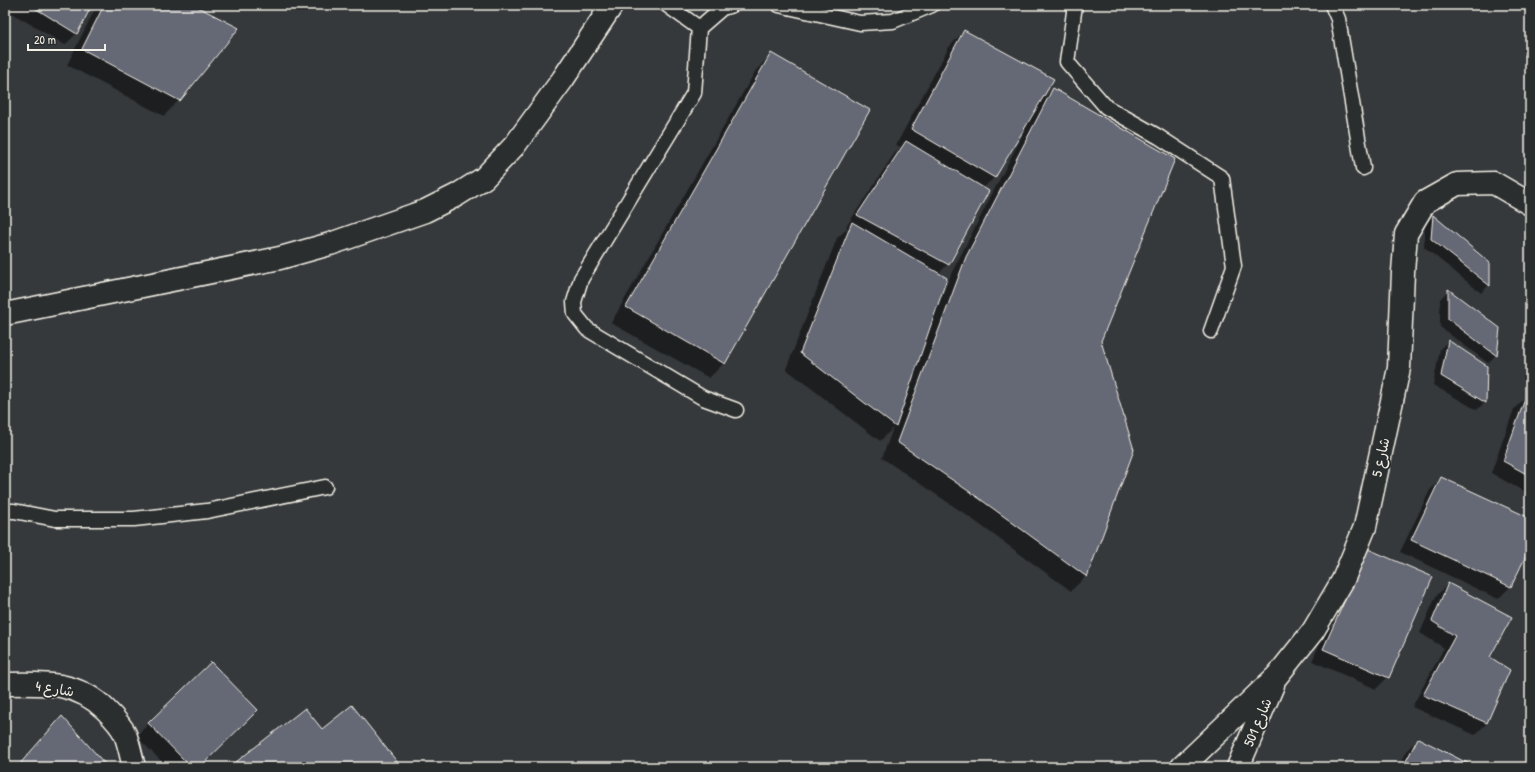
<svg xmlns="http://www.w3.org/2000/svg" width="1535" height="772" font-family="'Patrick Hand','Playpen Sans Arabic',sans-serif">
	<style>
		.shadow { fill: #0007; fill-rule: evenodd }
		.building { fill: #656775; stroke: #f4f1e8 }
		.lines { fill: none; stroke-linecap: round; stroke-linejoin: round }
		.lane-casing { stroke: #f4f1e8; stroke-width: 17 }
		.street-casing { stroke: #f4f1e8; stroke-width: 25 }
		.secondary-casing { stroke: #f4f1e8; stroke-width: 25 }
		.lane { stroke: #2a2d2e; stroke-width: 14 }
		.street { stroke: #2a2d2e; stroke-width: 22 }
		.secondary { stroke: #2a2d2e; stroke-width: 22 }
		.labels { text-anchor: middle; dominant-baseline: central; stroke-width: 3.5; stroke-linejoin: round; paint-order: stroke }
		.street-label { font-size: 14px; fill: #f4f1e8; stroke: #2a2d2e }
	</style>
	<rect width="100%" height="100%" fill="#36393c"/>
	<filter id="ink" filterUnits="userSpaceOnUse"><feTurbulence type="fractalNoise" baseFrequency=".025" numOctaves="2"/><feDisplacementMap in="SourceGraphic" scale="8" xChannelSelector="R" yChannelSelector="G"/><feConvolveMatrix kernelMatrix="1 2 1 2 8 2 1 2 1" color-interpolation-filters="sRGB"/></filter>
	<g filter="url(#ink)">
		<!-- shadow -->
		<path class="shadow" d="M5,5H91L77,33L65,45L5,9Z
			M97,5H192L179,100L164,116L67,65Z
			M964,31L1039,103L1053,89L1100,341L1086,576L1071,591L965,514L882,458L893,428L880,441L786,369L837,238L848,228L846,227L894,154L901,147L896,145L949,47ZM1025,125L1027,126L951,274L934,317H933L938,274L948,264L983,188L994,178Z
			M771,55L724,363L709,378L611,323L756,70Z
			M1433,216L1489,263V285L1481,293L1424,247L1425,224Z
			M1448,291L1499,328L1496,355L1488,363L1440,327V299Z
			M1448,341L1486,367L1485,402L1477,410L1433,385L1440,349Z
			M1530,353V381L1523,377L1527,356Z
			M1526,397L1530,399V495L1491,473L1514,409Z
			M1442,478L1530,519V545L1510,587L1498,599L1400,552L1430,490Z
			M1368,550L1388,677L1376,689L1312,661L1356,562Z
			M1448,584L1488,657L1487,723L1475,735L1412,707L1444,648L1420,633L1436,596Z
			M211,663L199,767H167L136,736Z
			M305,709L322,730L396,763L392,767H232Z
			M47,733L103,767H16Z
			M1418,739L1473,767H1398L1406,751Z"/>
		<!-- building -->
		<path class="building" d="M30,5H92L77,34Z
			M104,5H194L239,28L180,101L82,49Z
			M964,30L1054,79L995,178L911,129Z
			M771,53L870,110L725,364L626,307Z
			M1053,88L1175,159L1101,341L1134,450L1087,577L980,499L897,442L966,257Z
			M906,141L989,191L949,265L857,215Z
			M1433,215L1490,263V286L1431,239Z
			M852,222L947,278L896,427L800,353Z
			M1448,289L1500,328L1497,356L1448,319Z
			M1448,340L1487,366L1486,403L1441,376Z
			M1526,396L1530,398V476L1503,461Z
			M1441,477L1530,518V547L1511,587L1411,540Z
			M1368,549L1433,577L1389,678L1323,649Z
			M1448,583L1512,617L1490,657L1510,670L1487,723L1423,695L1455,636L1432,621Z
			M211,662L258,710L200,767H191L148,723Z
			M352,705L398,763L392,767L231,766L305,708L322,729Z
			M62,716L106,765L104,767H17Z
			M1418,738L1475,767H1403Z"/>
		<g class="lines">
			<!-- lane casing -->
			<g class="lane-casing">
				<path id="lane" d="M667,5L699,28L694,93L581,279L574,302L575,314L587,329L703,398L736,410
					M779,5L860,23L893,21L932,5
					M1075,5L1067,62L1106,107L1159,137L1222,178L1234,266L1211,331
					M1332,5L1338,19L1363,168
					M699,28L722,8L732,5
					M5,511H14L55,519H134L207,511L325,487"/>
			</g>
			<!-- street casing -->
			<g class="street-casing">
				<path id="street" d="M5,314L280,258L330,244L425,211L457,195L484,178L515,145L563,79L612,5
					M1182,767L1277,676L1313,631L1343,580L1365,527L1399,368L1403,272L1406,234L1425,202L1457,184L1494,183L1530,204
					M1238,767L1273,685"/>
			</g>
			<!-- secondary casing -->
			<g class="secondary-casing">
				<path id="secondary" d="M5,684C43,683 77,681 106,710C113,717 121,725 125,734C129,744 131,756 134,767"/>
			</g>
			<!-- lane -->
			<use href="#lane" class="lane"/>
			<!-- street -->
			<use href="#street" class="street"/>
			<!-- secondary -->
			<use href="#secondary" class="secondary"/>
		</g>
	</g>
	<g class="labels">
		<!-- street labels -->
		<g class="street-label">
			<text transform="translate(1380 457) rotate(-78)">شارع 5</text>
			<text transform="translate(55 688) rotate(9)">شارع 4</text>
			<text transform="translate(1257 722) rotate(-67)">شارع 501</text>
		</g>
	</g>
	<!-- margin -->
	<rect width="1535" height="772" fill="none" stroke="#2a2d2e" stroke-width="20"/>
	<rect x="10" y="10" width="1515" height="752" fill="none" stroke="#f4f1e8" stroke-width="1.5" filter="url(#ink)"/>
	<!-- scale -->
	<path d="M28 44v6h77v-6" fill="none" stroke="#f4f1e8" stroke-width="2"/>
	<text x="34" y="44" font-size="12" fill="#f4f1e8" stroke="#2a2d2e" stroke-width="3" paint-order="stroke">20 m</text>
</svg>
